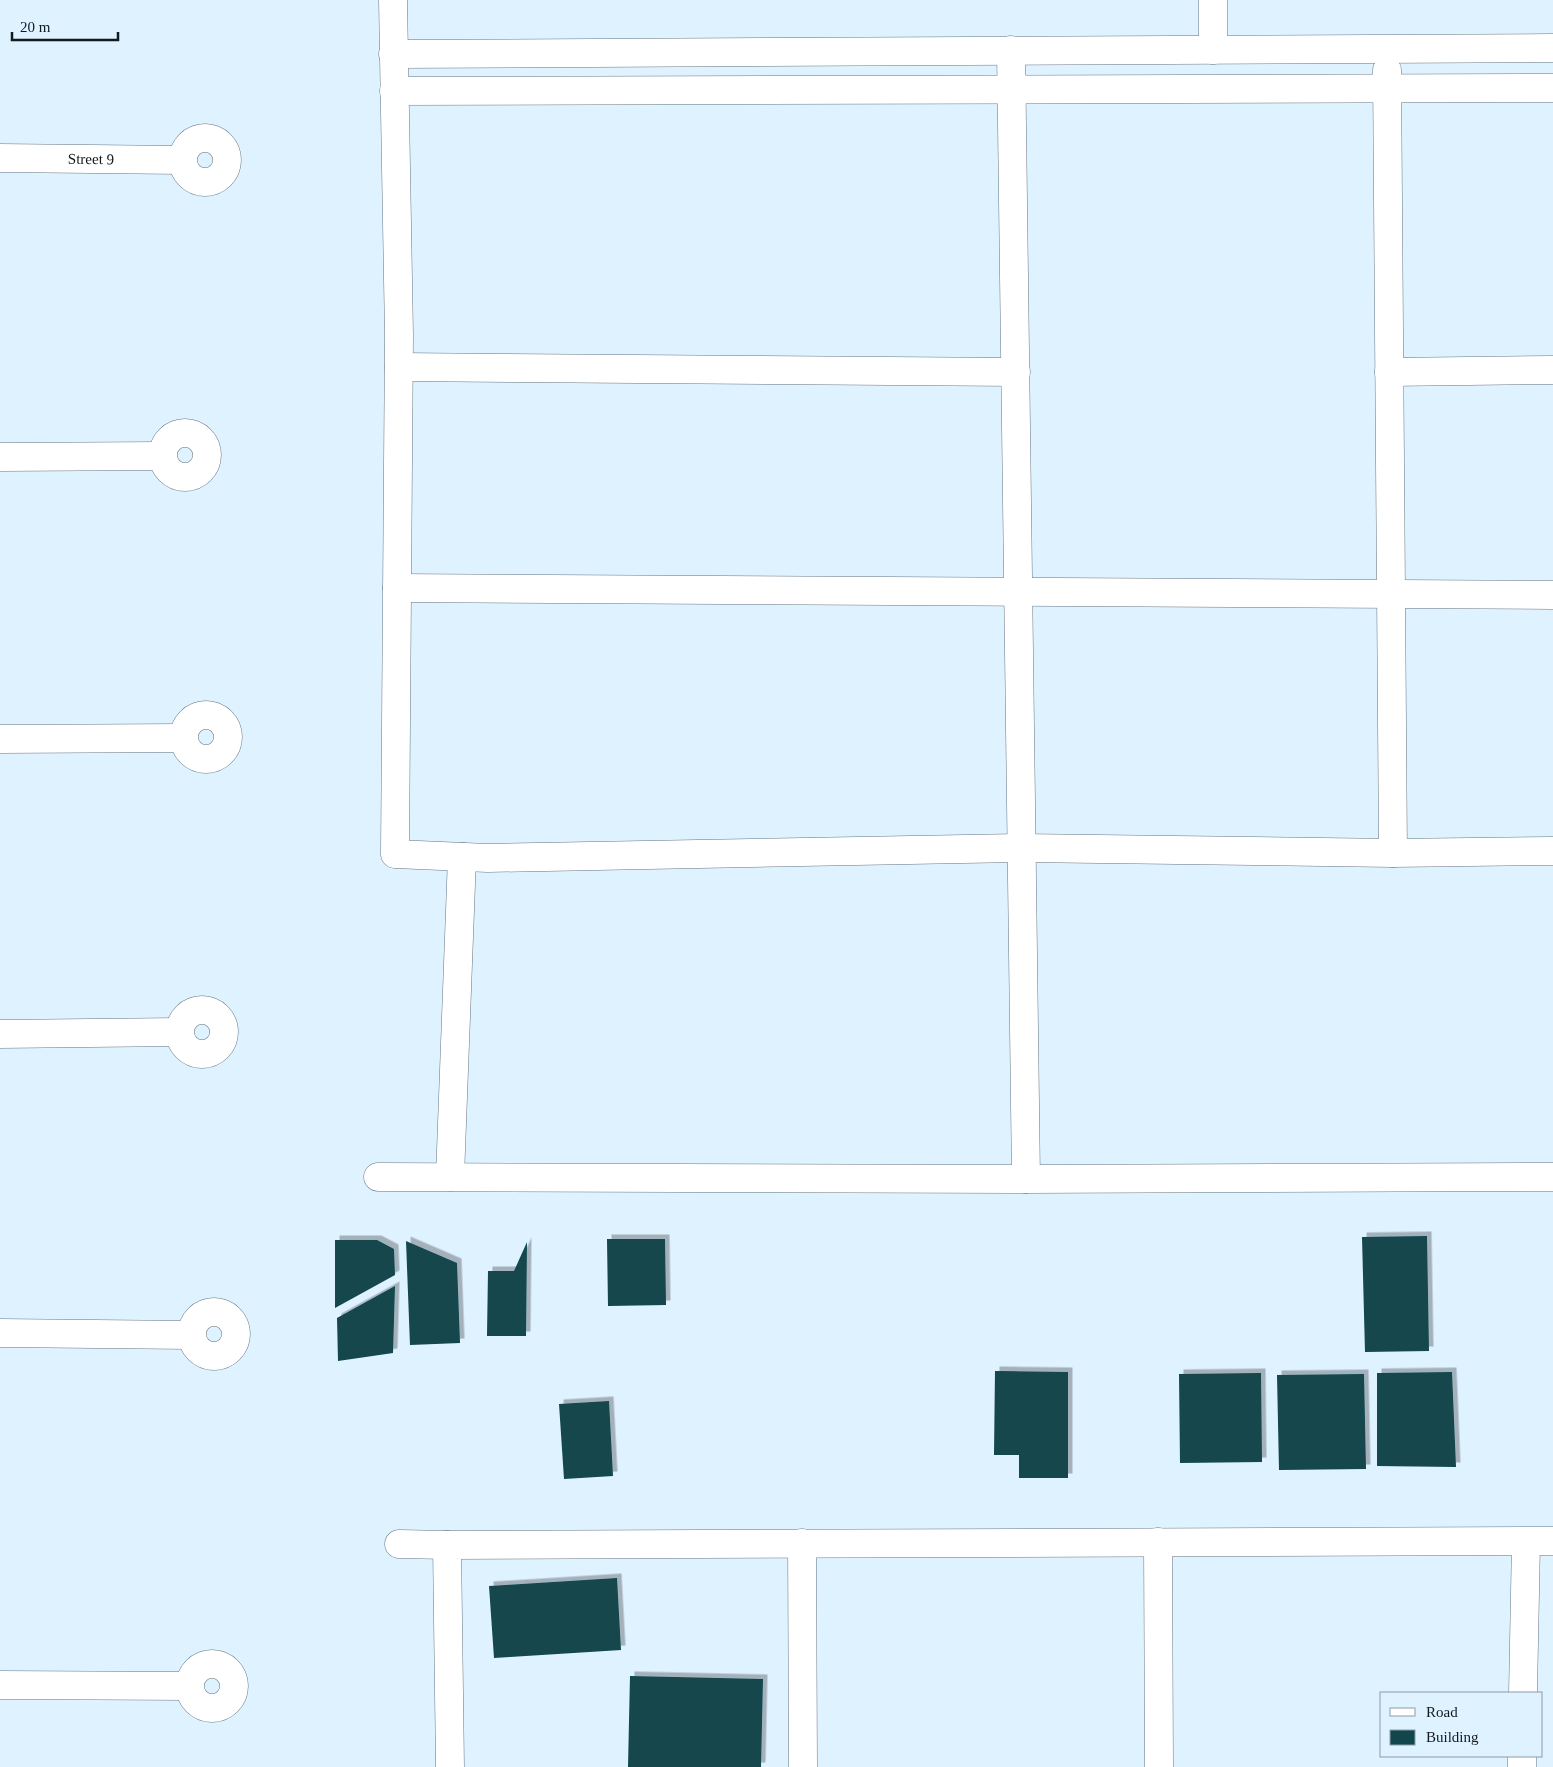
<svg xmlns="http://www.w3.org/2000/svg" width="1553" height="1767" font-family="Georgia,serif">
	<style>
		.building { fill: #12464d; filter: url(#shadow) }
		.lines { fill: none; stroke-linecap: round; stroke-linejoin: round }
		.minor-casing { stroke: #667783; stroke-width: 29 }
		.minor { stroke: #fff; stroke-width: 28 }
		.labels { text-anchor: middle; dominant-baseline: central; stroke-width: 5; stroke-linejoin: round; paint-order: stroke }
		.street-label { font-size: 15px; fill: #131a1e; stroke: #dff2ff }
	</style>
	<defs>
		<filter id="shadow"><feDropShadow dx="4.5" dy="-4.5" stdDeviation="0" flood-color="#0004"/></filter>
	</defs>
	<rect width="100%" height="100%" fill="#dff2ff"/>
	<!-- building -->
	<path class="building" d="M1427,1236L1429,1351L1365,1352L1362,1237Z
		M607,1239H665L666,1305L608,1306Z
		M335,1240H377L394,1249L395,1275L335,1308Z
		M406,1241L457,1263L460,1343L410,1345Z
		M527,1242L526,1336H487L488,1271H514Z
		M395,1286L393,1353L338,1361L337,1318Z
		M995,1371L1068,1372V1478H1019V1455H994Z
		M1452,1372L1456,1467L1377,1466V1373Z
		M1261,1373L1262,1462L1180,1463L1179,1374Z
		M1364,1374L1366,1469L1279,1470L1277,1375Z
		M609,1401L613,1476L564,1479L559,1404Z
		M617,1578L621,1650L494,1658L489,1586Z
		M630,1676L763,1679L761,1767H628Z"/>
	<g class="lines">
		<!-- minor casing -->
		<g class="minor-casing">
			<g id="minor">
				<path d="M393,0L399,335L395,854L488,858L1022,848L1393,853L1553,851"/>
				<path d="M1011,50L1026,1179"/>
				<path d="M1213,50V0"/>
				<path d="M393,54L1553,48"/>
				<path d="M1387,70L1393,853"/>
				<path d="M394,91L1553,88"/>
				<circle cx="205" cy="160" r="22"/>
				<path id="s1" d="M0,158L182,160"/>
				<path d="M399,367L1016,372"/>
				<path d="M1389,372L1553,370"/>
				<circle cx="185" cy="455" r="22"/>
				<path d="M0,457L162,456"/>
				<path d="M397,588L1553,595"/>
				<circle cx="206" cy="737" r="22"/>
				<path d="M0,739L183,738"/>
				<circle cx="202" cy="1032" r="22"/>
				<path d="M0,1034L179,1032"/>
				<path d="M378,1177L1026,1179L1553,1177"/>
				<path d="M450,1177L462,857"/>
				<circle cx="214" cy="1334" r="22"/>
				<path d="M0,1333L191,1335"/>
				<path d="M1158,1542L1159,1767"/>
				<path d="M802,1543L803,1767"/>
				<path d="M399,1544L447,1545"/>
				<circle cx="212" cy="1686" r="22"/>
				<path d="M0,1685L189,1686"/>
				<path d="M1523,1693L1526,1542"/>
				<path d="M450,1767L447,1545L1553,1541"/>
				<path d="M1522,1767V1756"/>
			</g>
		</g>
		<!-- minor -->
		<use href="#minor" class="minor"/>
	</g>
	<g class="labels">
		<!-- street labels -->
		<g class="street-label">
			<text stroke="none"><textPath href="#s1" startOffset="91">Street 9</textPath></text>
		</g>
	</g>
	<!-- legend -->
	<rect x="1380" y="1692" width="162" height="65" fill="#dff2ff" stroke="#8d9ca5"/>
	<rect x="1390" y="1708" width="25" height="8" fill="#ffffff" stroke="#8d9ca5"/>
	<text x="1426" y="1717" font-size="15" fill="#131a1e">Road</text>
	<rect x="1390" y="1730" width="25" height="15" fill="#12464d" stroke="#8d9ca5"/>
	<text x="1426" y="1742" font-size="15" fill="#131a1e">Building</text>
	<!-- scale -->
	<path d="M12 32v8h106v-8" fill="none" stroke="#131a1e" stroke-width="2.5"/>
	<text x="20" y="32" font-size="15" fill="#131a1e" stroke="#dff2ff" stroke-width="4" paint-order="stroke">20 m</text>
</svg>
